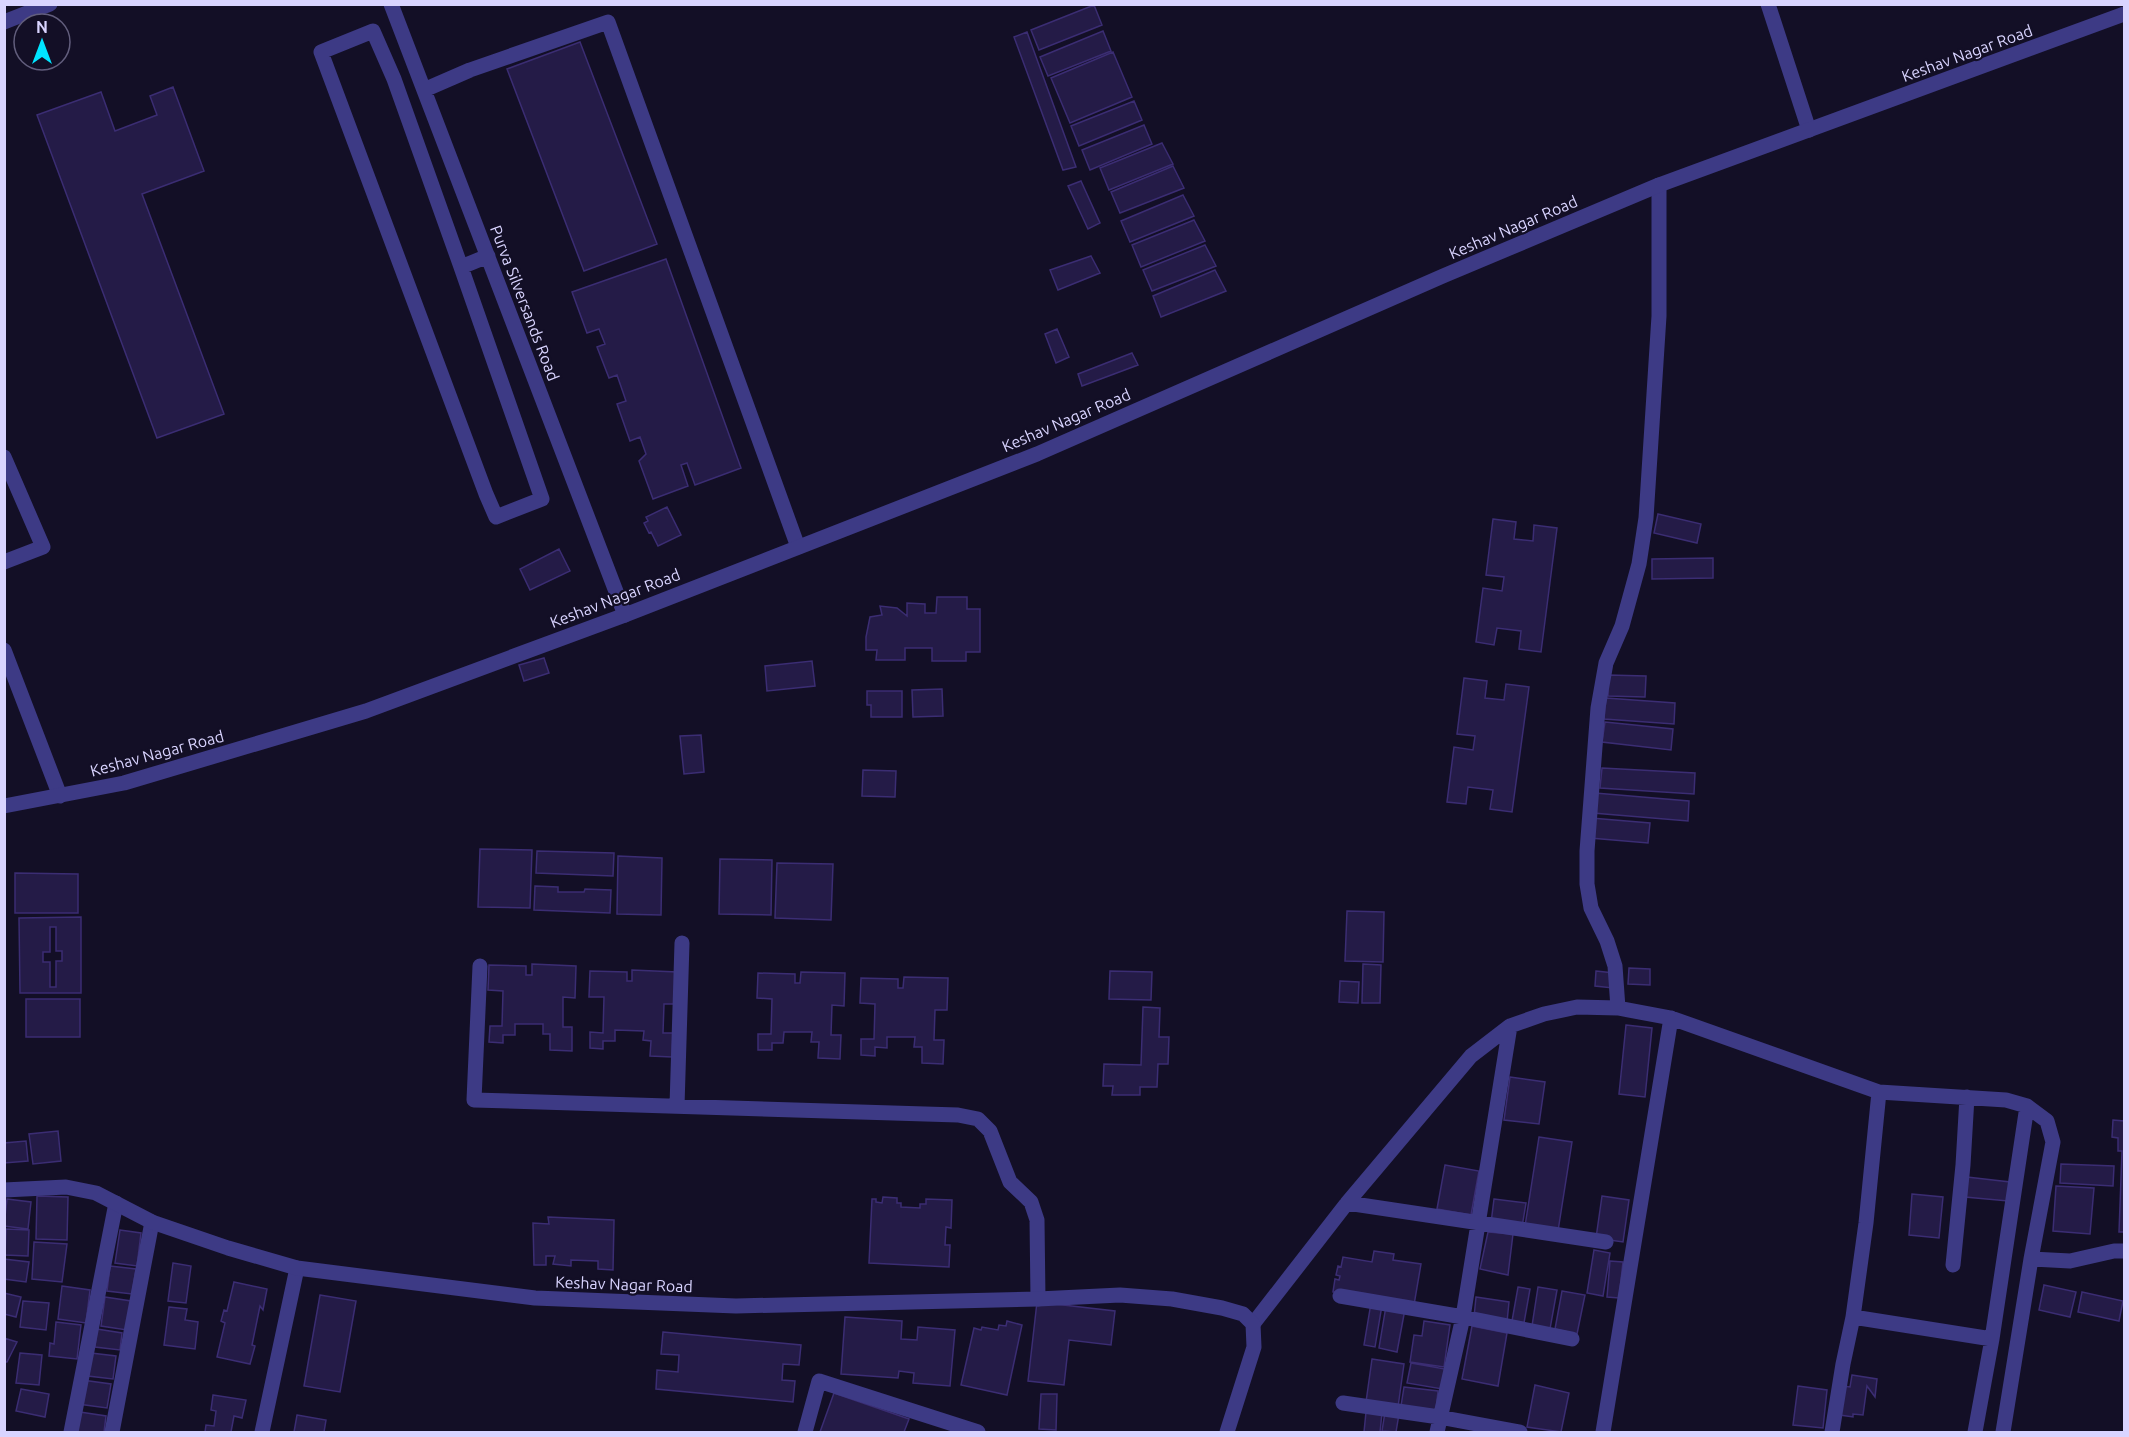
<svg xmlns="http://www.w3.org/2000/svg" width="2129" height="1437" font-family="Ubuntu,sans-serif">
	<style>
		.building { fill: #241b47; stroke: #3b2d73; stroke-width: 1.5; fill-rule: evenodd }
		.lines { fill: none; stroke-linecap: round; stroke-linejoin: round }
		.minor { stroke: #3d3a85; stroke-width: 15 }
		.tertiary { stroke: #3d3a85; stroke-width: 15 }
		.labels { text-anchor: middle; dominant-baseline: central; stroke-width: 4.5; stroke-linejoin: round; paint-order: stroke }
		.street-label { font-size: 16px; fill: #d9d4ff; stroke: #130f26 }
	</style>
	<rect width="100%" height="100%" fill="#130f26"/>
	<!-- building -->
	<path class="building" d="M1094,5L1102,25L1039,50L1031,30Z
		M1103,31L1111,51L1048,76L1040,57Z
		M1027,32L1076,167L1063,170L1014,37Z
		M580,42L657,244L584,271L507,69Z
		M1113,52L1132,97L1070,123L1051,78Z
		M173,87L204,171L142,194L224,414L157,438L37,115L101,92L115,131L157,115L150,96Z
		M1134,101L1142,120L1079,146L1071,126Z
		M1144,125L1152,144L1090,170L1082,150Z
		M1162,143L1173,164L1109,190L1100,168Z
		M1173,166L1184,188L1120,213L1111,192Z
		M1081,181L1100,223L1088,229L1068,186Z
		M1183,195L1194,216L1130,242L1121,221Z
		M1194,220L1205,241L1141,267L1132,245Z
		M1205,245L1216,266L1152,291L1143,270Z
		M1091,256L1100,273L1058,290L1050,270Z
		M666,259L741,468L695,485L687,463L681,465L688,486L653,499L639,461L646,454L640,437L630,441L617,404L626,401L617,375L609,378L597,347L605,344L599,329L587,333L572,292Z
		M1215,270L1226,291L1161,317L1153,296Z
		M1057,329L1069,357L1056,363L1045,334Z
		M1132,353L1138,365L1082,386L1078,374Z
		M667,507L681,535L658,546L651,532L649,533L644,523L648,521L646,517Z
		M1658,514L1701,524L1697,543L1654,533Z
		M1493,519L1516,522L1514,539L1533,541L1534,525L1557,528L1541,652L1519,649L1521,631L1497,628L1494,645L1476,642L1483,588L1502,591L1504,577L1486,575Z
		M559,549L570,571L530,590L520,569Z
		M1713,558V578L1652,579V559Z
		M937,597H967V609H980V652H966V661H932V648H905V660H876L877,650H866V637L870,617L882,615L880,606L897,608L907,616V603L925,604V613H936Z
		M544,658L549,673L524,681L519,665Z
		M812,661L815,686L767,691L765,666Z
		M1608,675L1646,676L1645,697L1608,696Z
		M1464,678L1487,681L1485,698L1504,700L1506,684L1529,687L1512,812L1490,809L1493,790L1468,787L1466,804L1447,802L1454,747L1473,750L1475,736L1457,734Z
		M942,689L943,716L913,717L912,690Z
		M867,691H902V717H871V705H867Z
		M1606,698L1675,703L1674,724L1604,719Z
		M1605,722L1673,729L1671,750L1602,742Z
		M701,735L704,772L684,774L680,736Z
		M1602,768L1695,773L1694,794L1600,788Z
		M863,770L896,771L895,797L862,796Z
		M1595,793L1689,801L1688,821L1593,813Z
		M1591,818L1650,823L1648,843L1590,838Z
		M480,849L532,850L530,908L478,907Z
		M537,851L614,853L613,876L536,873Z
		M618,856L662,858L661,915L617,914Z
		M720,859L772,860L771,915L719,914Z
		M777,863L833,864L831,920L775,918Z
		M15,873L78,874V913H15Z
		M535,886L558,887V892H584L585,889L611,890L610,913L534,910Z
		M1347,911L1384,912L1383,962L1345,961Z
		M81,917V993H20L19,918ZM50,927H56V951H62V961H56V987H50V962H43V952H50Z
		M532,964L576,966L575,998L563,997V1027H572V1051L550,1050V1034H543V1024H515V1035H503V1043L489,1042L490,1026H502L503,991L488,990L489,965L526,966V975H532Z
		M1363,964L1381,965L1380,1003H1362Z
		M1629,968L1650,969V985L1628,984Z
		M632,970L677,972L676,1004H664L663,1033H673L672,1057L650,1056L651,1041L643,1040L644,1031L615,1030V1041H603V1049L590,1048V1032L603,1033L604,997H589L590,971L627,972V981H632Z
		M1110,971L1152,972L1151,1000L1109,999Z
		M1596,971L1614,973L1613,988L1595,986Z
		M801,972L845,973L844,1006L832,1005L831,1035H841L840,1059L818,1058L819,1042H811L812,1032H784L783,1043H772V1050H758V1034H771L772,999L757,998L758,973L795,974V983H800Z
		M904,977L948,978L947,1010H935L934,1040H944L943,1064L922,1063V1047H914L915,1037H887V1048L875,1047V1056L861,1055V1039H874L875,1004L860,1003L861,978L898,979V988H903Z
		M1340,981L1359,982L1358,1003L1339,1002Z
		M26,999H80V1037H26Z
		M1143,1007L1160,1008L1159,1037H1169L1168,1064H1158L1157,1087H1140V1095H1112L1113,1086H1103L1104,1064L1141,1065Z
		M1626,1025L1652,1028L1645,1097L1619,1094Z
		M1510,1077L1545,1082L1539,1124L1504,1120Z
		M2113,1120L2124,1121V1232H2119L2122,1151H2118V1138L2112,1137Z
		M58,1131L61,1161L33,1164L29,1134Z
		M1539,1137L1572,1142L1558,1231L1525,1226Z
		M26,1141L28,1161L4,1163V1143Z
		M2061,1164L2114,1166L2113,1186L2060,1183Z
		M1445,1165L1479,1171L1471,1215L1437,1209Z
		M1967,1177L2010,1182L2008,1201L1965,1197Z
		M2056,1186L2094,1188L2090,1234L2053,1231Z
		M1912,1194L1943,1197L1939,1238L1909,1235Z
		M37,1196L68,1197L67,1240L36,1239Z
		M1602,1196L1629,1200L1623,1242L1596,1238Z
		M883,1197L897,1198V1203H901V1207L920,1208V1204H926V1199L952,1200L951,1228L946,1227L945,1245H950L949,1267L869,1263L872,1199H876V1202L882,1203Z
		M7,1199L31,1202L28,1229L4,1226Z
		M1494,1199L1526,1203L1522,1227L1491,1223Z
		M548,1217L614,1220L613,1270L598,1269V1261L571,1260V1266L553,1264L555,1256H546V1265H534L533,1223L549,1224Z
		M6,1229L29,1230L28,1256L5,1255Z
		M120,1230L141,1233L137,1266L115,1263Z
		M1488,1232L1513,1234L1508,1275L1480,1269Z
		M34,1242L67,1244L62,1282L32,1279Z
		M1594,1250L1610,1253L1603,1296L1587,1293Z
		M1374,1251L1394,1254L1393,1260L1421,1264L1414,1305L1333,1292L1335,1279L1339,1280L1340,1276L1336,1275L1338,1266L1341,1267L1343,1257L1372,1262Z
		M4,1259L29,1262L26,1282L4,1279Z
		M1610,1261L1623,1262L1619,1298L1607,1297Z
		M173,1263L191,1266L186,1303L168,1301Z
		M110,1266L136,1269L132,1294L107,1291Z
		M234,1282L267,1289L263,1310L260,1306L252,1345L255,1346L250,1364L217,1357L225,1323L221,1321L224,1310L227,1311Z
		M2044,1285L2076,1292L2070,1317L2039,1310Z
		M62,1286L90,1290L86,1323L58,1319Z
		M1518,1287L1530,1289L1524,1323L1512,1321Z
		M1538,1287L1557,1290L1550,1329L1532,1326Z
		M1562,1291L1585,1295L1577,1334L1555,1329Z
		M2082,1292L2123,1301L2119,1321L2078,1312Z
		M4,1293L21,1297L16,1317L4,1314Z
		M320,1295L356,1301L340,1392L304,1386Z
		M105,1297L131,1301L127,1330L101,1326Z
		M1476,1297L1509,1302L1507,1322L1474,1317Z
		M23,1301L49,1303L46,1330L20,1327Z
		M1037,1302L1115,1311L1111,1345L1069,1340L1064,1385L1028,1381Z
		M1371,1303L1382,1305L1375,1347L1364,1345Z
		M1386,1306L1405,1309L1397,1352L1379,1348Z
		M169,1307L187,1309L185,1320L198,1322L195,1349L164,1345Z
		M845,1317L902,1321L901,1339L917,1340L918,1327L955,1330L950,1386L913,1383L914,1373L899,1371L898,1378L841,1374Z
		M1007,1321L1022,1325L1007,1395L961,1385L974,1328L981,1330L982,1327L998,1330L999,1325L1006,1326Z
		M1424,1321L1450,1325L1444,1367L1410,1362L1414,1335L1422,1336Z
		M56,1322L81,1325L77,1359L49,1356L50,1343L54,1344Z
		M1472,1326L1507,1333L1498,1386L1462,1379Z
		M97,1329L122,1333L120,1350L95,1347Z
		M663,1332L801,1345L799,1365L783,1364L782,1380L795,1381L793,1402L656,1389L657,1370L678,1372L679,1355L661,1354Z
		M4,1338L17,1342L7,1362H4Z
		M20,1353L42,1355L39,1385L16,1383Z
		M91,1353L116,1356L113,1379L88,1376Z
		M1372,1359L1404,1364L1398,1407L1366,1402Z
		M1411,1363L1445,1369L1442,1389L1407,1383Z
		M1852,1375L1877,1379L1875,1397L1867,1386L1863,1415L1853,1414V1417L1840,1415L1843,1386L1850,1387Z
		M82,1380L111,1384L107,1408L78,1404Z
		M1535,1385L1569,1393L1561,1432L1527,1427Z
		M1798,1386L1827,1390L1823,1428L1793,1425Z
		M1404,1387L1438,1391L1436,1410L1401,1406Z
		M21,1389L49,1394L45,1417L16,1411Z
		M834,1393L909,1419L904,1432H820Z
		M1041,1394H1057L1056,1430L1039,1429Z
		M213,1395L246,1400L242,1418L234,1416L231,1432H205L206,1425L214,1426L216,1411L211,1410Z
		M80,1412L106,1416L104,1432H77Z
		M1366,1412L1382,1413L1380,1432H1364Z
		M1385,1412L1399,1414L1396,1432L1382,1431Z
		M297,1415L326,1420L324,1432H294Z"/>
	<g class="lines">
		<!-- minor -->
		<path class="minor" d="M391,4L625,615
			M1768,4L1809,130
			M4,22L50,4
			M424,90L470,70L608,22L798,547
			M461,267L542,499L496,517L486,494L321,52L373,31L394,79L461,267L488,256
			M4,457L43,547L4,562
			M4,650L60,796
			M480,966L474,1100L958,1115L978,1119L990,1131L1010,1182L1031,1202L1037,1220L1038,1299
			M1618,1008L1615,966L1607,941L1591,908L1587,884V851L1598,708L1606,663L1622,626L1639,564L1646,518L1659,316V185
			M677,1106L682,943
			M1347,1203L1606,1242
			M2031,1259L2070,1261L2114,1251H2124
			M1953,1265L1963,1165L1967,1097
			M1340,1296L1463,1317L1572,1339
			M1853,1317L1992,1339
			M1253,1324L1347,1203L1471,1056L1510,1026L1544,1014L1577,1007L1618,1008L1671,1018L1879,1092L2006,1100L2027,1106L2047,1121L2053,1142L2031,1259L2003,1432
			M1343,1403L1439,1417L1520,1432
			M71,1432L116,1203
			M112,1432L152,1222
			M262,1432L297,1268
			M805,1432L819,1381L978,1432
			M1437,1432L1463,1317L1510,1026
			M1603,1432L1671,1018
			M1832,1432L1843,1364L1853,1317L1866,1223L1879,1092
			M1975,1432L1992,1339L2027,1106"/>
		<!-- tertiary -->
		<path class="tertiary" d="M4,806L124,783L366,711L625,615L1037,454L1443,276L1659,185L2124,14
			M4,1190L66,1187L96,1193L152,1222L228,1248L297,1268L535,1298L736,1306L1038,1299L1120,1295L1172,1299L1222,1308L1243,1314L1253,1324L1254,1347L1227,1432"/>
	</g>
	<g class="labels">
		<!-- street labels -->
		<g class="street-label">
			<text transform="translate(1967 53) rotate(-20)">Keshav Nagar Road</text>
			<text transform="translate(1513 227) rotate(-23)">Keshav Nagar Road</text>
			<text transform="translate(525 303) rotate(69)">Purva Silversands Road</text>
			<text transform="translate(1066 420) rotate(-23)">Keshav Nagar Road</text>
			<text transform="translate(615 598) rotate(-21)">Keshav Nagar Road</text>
			<text transform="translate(157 753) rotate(-15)">Keshav Nagar Road</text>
			<text transform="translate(624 1284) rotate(2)">Keshav Nagar Road</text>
		</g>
	</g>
	<!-- border -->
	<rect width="2129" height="1437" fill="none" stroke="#d9d4ff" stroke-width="12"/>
	<!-- north arrow -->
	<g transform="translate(42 42)"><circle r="28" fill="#130f26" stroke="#625e7d" stroke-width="1.5"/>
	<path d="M0-4.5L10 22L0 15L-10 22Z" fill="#00e5ff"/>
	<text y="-9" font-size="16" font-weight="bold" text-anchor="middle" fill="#d9d4ff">N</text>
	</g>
</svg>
